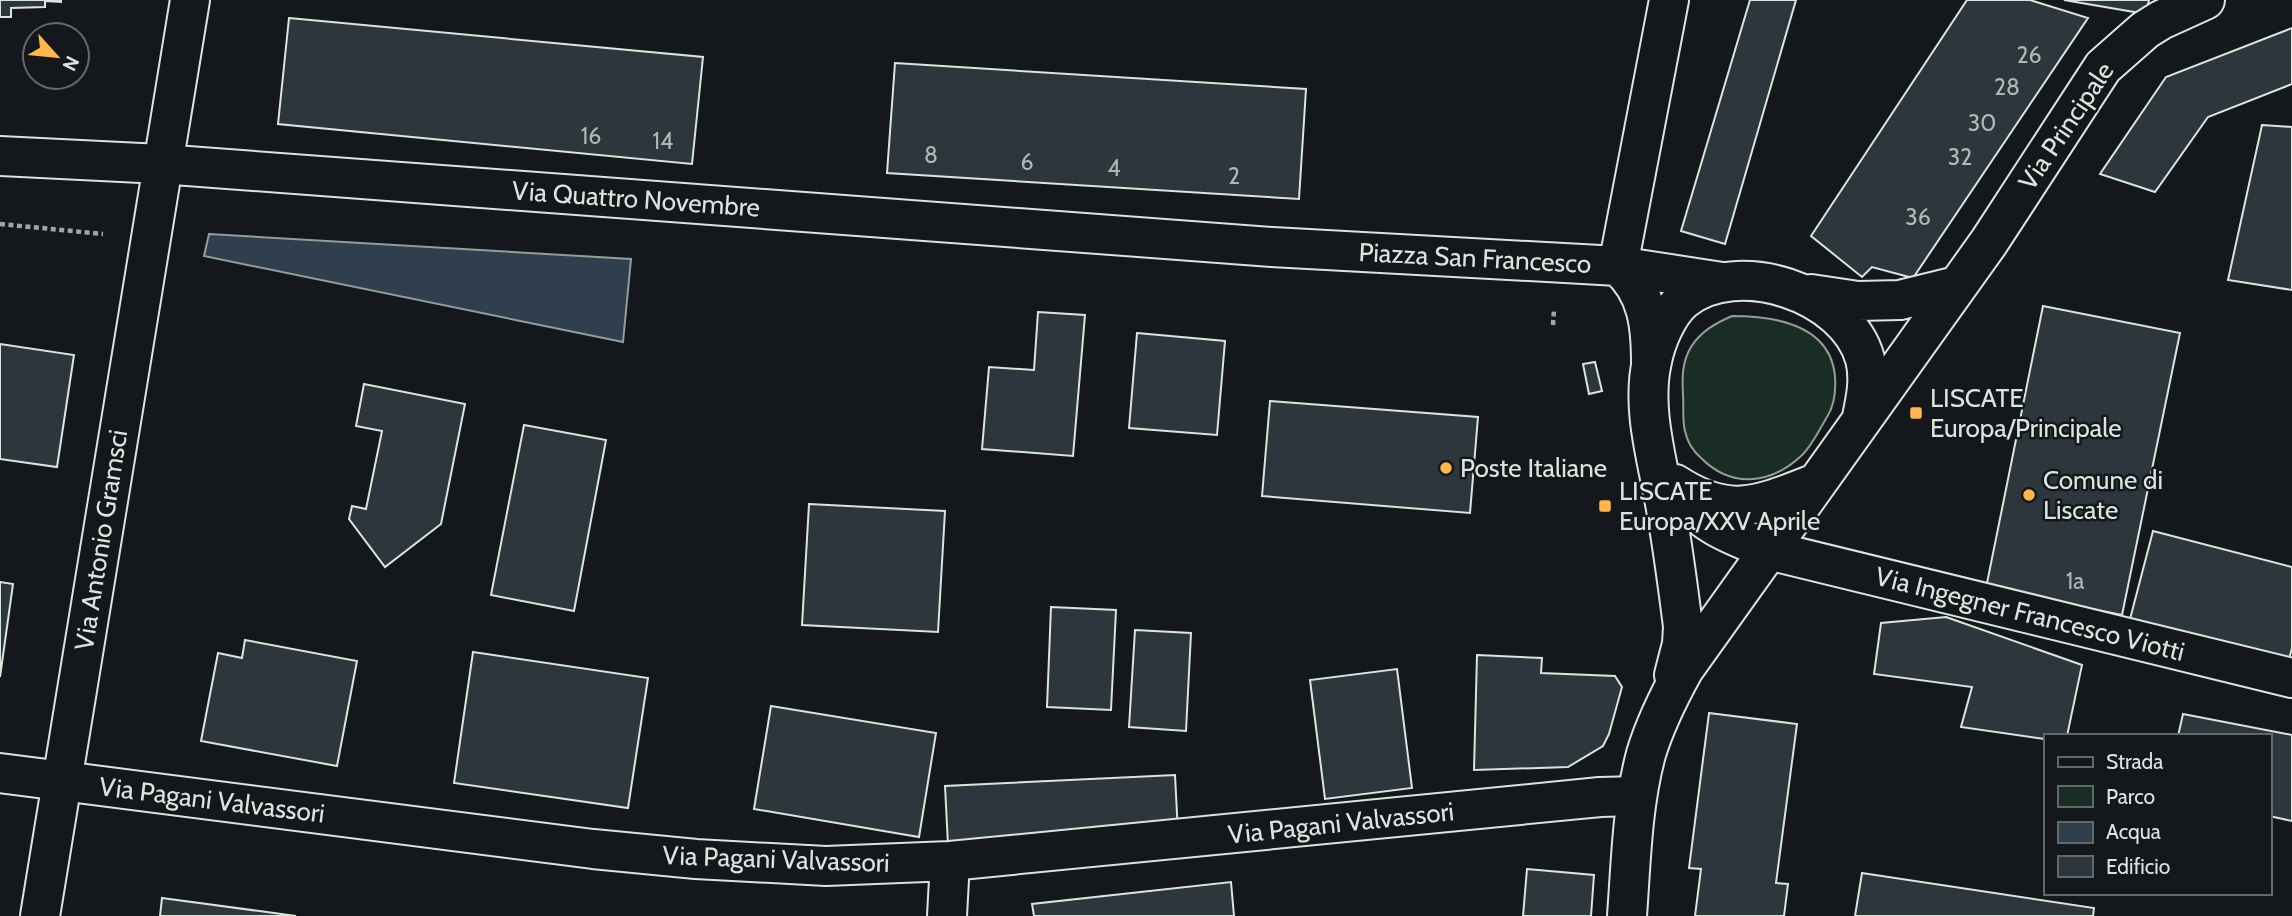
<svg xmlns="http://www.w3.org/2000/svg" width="2292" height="916" font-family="Cabin,sans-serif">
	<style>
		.green { fill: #1a2d24; stroke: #939e99; stroke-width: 2 }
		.water { fill: #2f3f4d; stroke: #939e99; stroke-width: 2 }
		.building { fill: #2c363c; stroke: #d8e6dc; stroke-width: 2 }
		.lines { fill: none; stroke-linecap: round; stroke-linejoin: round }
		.street-casing { stroke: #d8e6dc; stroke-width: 42 }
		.secondary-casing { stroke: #d8e6dc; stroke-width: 42 }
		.path { stroke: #9da8a2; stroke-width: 4.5; stroke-dasharray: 5 3.5; stroke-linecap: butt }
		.street { stroke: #14181c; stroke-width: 38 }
		.secondary { stroke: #14181c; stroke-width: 38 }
		.poi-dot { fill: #ffb74d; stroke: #14181c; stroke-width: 2.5 }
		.labels { text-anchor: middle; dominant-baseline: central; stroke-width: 5; stroke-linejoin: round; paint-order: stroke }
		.number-label { font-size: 23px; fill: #adbab4 }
		.street-label { font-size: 26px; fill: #d8e6dc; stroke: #14181c }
		.poi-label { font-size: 26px; fill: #d8e6dc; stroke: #14181c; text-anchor: start }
	</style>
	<rect width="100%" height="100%" fill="#14181c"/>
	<!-- green -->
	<path class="green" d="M1732,316C1775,316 1830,324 1835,376C1836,390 1834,406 1827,417C1819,430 1811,448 1800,457C1769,485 1731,488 1701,458C1693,451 1687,441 1685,431C1682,420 1684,406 1683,394C1682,378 1682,362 1691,347C1701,331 1716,323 1732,316Z"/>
	<!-- water -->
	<path class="water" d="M209,234L631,259L623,342L204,256Z"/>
	<!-- building -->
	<path class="building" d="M0,0H61V2L45,1V7L11,8V17H0Z
		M1750,0H1796L1725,244L1681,231Z
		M1967,0H2030L2088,18L1913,278L1872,267L1862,277L1811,236Z
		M2064,0H2149L2146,14Z
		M289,18L703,57L692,164L278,124Z
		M2292,28V84L2208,117L2155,192L2100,174L2166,77Z
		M895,63L1306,89L1299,199L887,173Z
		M2262,125L2292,127V290L2228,280Z
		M2043,306L2180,333L2122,615L1986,588Z
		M1038,312L1085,315L1073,456L982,449L989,367L1034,370Z
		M1137,333L1225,341L1217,435L1129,428Z
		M0,344L74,355L57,467L0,459Z
		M1595,362L1602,391L1589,394L1583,364Z
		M364,384L465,404L441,524L385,567L349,519L352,506L366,509L382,431L356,426Z
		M1270,401L1478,417L1470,513L1262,496Z
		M524,425L606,440L574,611L491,595Z
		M809,504L945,511L938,632L802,625Z
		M2153,531L2292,567V648L2288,663L2129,623Z
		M0,582L13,584L0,677Z
		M1051,607L1116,610L1111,710L1047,707Z
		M1946,617L2082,665L2067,736H2045V739L1961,727L1972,687L1874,674L1881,623Z
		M1135,630L1191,633L1186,731L1129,727Z
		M245,640L357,661L337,766L201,741L218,653L242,658Z
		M473,652L648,678L628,808L454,783Z
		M1477,655L1542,658L1541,673L1615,676L1622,687L1609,734L1603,746L1568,767L1474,770Z
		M1397,669L1412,788L1325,799L1310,680Z
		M771,706L936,733L919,837L754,809Z
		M1709,713L1797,724L1776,883L1788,884L1784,916H1695L1701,869L1689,868Z
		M2183,714L2292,735V821L2269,816V736H2178Z
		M1175,775L1178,833L948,845L945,786Z
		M1527,869L1594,875L1591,916H1523Z
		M1862,873L2094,908L2093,916H1855Z
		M1231,882L1234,916H1034L1032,904Z
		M162,898L296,916H160Z"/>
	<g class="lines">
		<!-- street casing -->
		<g class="street-casing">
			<path id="street" d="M0,156L161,164L1272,247L1618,266L1722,282
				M1618,266L1669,0
				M1618,266C1648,292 1651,326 1651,363
				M1768,550L2292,678
				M0,773L593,849L696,859L826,866L950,861L1600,797L1637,796
				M40,916L190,0
				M947,916L950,861"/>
		</g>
		<!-- secondary casing -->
		<g class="secondary-casing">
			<path id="secondary" d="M1811,294L1858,301L1900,300L1957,286
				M1675,484C1730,520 1760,505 1816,483
				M1688,502C1707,528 1739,537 1768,550
				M1674,675L1682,644L1683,626C1678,587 1673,548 1666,509C1658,462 1641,409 1652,361C1656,341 1667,314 1683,300C1737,256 1847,293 1865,359C1870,379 1866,398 1862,417
				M1627,916C1631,862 1632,806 1646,754C1655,724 1669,696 1684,669L1989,242L2103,67L2145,30L2161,20L2205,0"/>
		</g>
		<!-- path -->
		<path class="path" d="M0,224L103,234
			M1553,325L1554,310"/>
		<!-- street -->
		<use href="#street" class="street"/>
		<!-- secondary -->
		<use href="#secondary" class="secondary"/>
	</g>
	<!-- markers -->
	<g class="poi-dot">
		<rect x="1909" y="406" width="14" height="14" rx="3.5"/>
		<circle cx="1446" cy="468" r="7"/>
		<circle cx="2029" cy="495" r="7"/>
		<rect x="1598" y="499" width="14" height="14" rx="3.5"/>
	</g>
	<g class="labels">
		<!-- number labels -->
		<g class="number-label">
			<text x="2029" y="55">26</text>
			<text x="2007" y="87">28</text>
			<text x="1982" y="123">30</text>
			<text x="591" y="136">16</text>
			<text x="663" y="141">14</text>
			<text x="931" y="155">8</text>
			<text x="1960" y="157">32</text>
			<text x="1027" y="162">6</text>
			<text x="1114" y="168">4</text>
			<text x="1234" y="176">2</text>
			<text x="1918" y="217">36</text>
			<text x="2075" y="581">1a</text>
		</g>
		<!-- street labels -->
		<g class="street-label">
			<text transform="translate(2066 126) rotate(-56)">Via Principale</text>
			<text transform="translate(636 199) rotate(4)">Via Quattro Novembre</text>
			<text transform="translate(1475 258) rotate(3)">Piazza San Francesco</text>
			<text transform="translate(101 540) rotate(-81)">Via Antonio Gramsci</text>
			<text transform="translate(2030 614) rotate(14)">Via Ingegner Francesco Viotti</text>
			<text transform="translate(212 800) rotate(7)">Via Pagani Valvassori</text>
			<text transform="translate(1341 823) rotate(-6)">Via Pagani Valvassori</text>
			<text transform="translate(776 859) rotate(2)">Via Pagani Valvassori</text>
		</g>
		<!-- poi labels -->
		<g class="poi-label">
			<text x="1930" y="398">LISCATE<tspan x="1930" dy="30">Europa/Principale</tspan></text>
			<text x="1460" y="468">Poste Italiane</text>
			<text x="2043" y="480">Comune di<tspan x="2043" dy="30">Liscate</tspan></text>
			<text x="1619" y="491">LISCATE<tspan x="1619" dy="30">Europa/XXV Aprile</tspan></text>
		</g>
	</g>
	<!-- legend -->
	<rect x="2044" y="734" width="228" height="161" fill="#14181c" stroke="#626a69" stroke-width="2"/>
	<rect x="2058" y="757" width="35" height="10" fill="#14181c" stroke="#626a69" stroke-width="2"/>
	<text x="2106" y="769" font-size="21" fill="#d8e6dc">Strada</text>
	<rect x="2058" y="786" width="35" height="21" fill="#1a2d24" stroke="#626a69" stroke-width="2"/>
	<text x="2106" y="804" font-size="21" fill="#d8e6dc">Parco</text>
	<rect x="2058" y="822" width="35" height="21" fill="#2f3f4d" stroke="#626a69" stroke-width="2"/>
	<text x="2106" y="839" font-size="21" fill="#d8e6dc">Acqua</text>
	<rect x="2058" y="856" width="35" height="21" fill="#2c363c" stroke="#626a69" stroke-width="2"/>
	<text x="2106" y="874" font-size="21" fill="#d8e6dc">Edificio</text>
	<!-- north arrow -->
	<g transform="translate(56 56) rotate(117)"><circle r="33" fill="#14181c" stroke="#626a69" stroke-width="2"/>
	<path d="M0-5L12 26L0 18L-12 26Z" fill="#ffb74d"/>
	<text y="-10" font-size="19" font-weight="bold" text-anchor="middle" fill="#d8e6dc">N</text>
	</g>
</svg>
